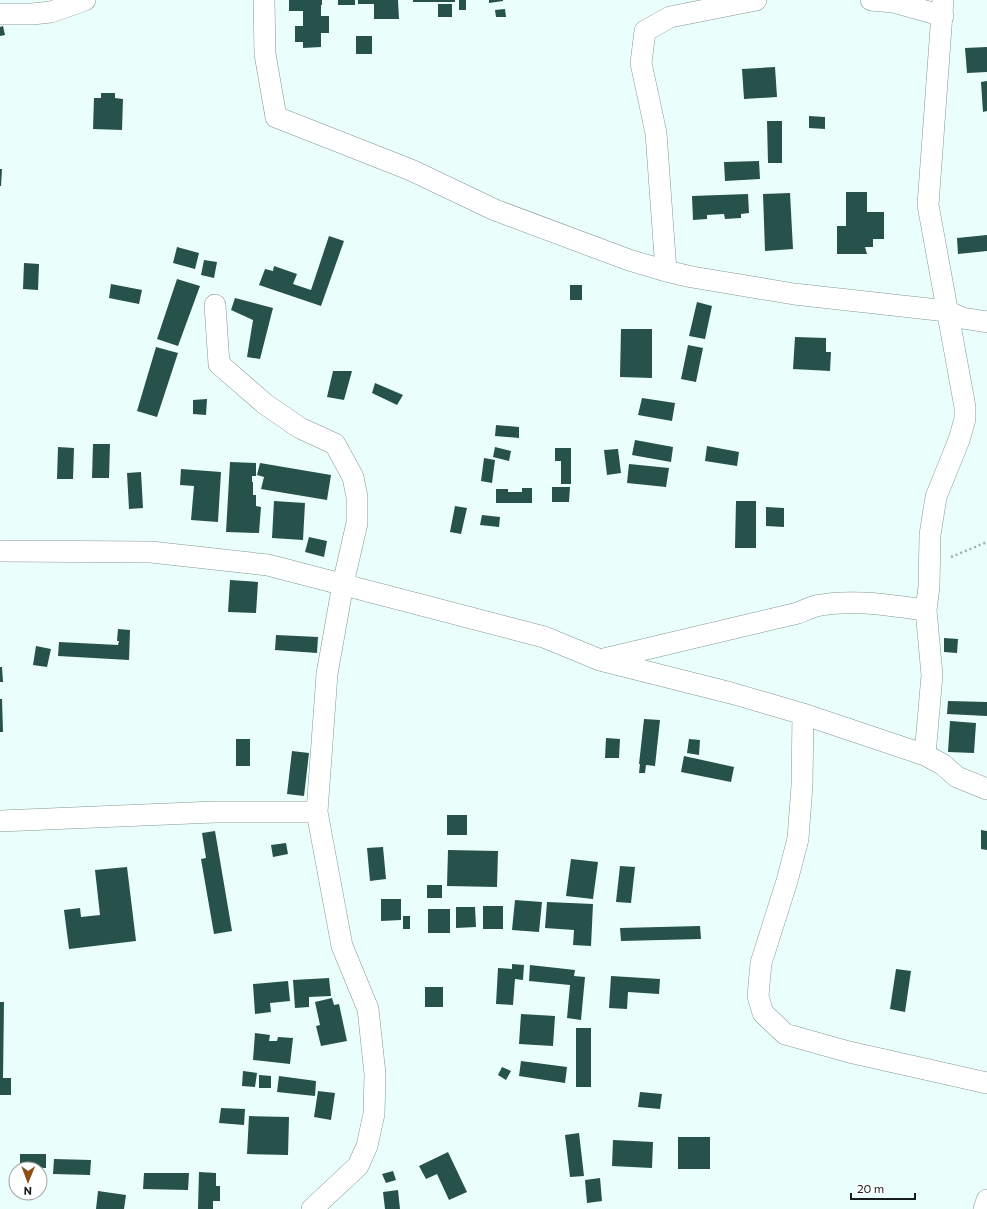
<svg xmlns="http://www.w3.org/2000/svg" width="987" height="1209" font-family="Commissioner,sans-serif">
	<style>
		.building { fill: #27514b }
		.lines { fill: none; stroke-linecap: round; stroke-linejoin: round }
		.minor-casing { stroke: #849793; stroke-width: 22 }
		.path { stroke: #9eaeab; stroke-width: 2.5; stroke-dasharray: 2 3; stroke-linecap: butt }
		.minor { stroke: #fff; stroke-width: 21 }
	</style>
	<rect width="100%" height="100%" fill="#eafffb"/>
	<!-- building -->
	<path class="building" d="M289,0H322V5H321V16H329V33H321V47L303,48V42H295V26H303V11H289Z
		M338,0H355V5H338Z
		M358,0H398L399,19H374V4H358Z
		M413,0H455V2H413Z
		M459,0H466V10H459Z
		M489,0H503V1L489,3Z
		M438,4H452V17H438Z
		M505,9L506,17H496L495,10Z
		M3,26L5,35L0,36V27Z
		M356,36H372V54H356Z
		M987,47V72L967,73L965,48Z
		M775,67L777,97L744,99L742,69Z
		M987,81V111L983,112L981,82Z
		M101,93H115V98L123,99L122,130L93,129L94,98H101Z
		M809,116L825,117V129L809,128Z
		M767,121H782V163H768Z
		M759,161L760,179L725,181L724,162Z
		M0,169H2L1,186H0Z
		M846,192H867V212H884V239H873V247H865L867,254H837V226H846Z
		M790,193L793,249L765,251L763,194Z
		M748,194L749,213L741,214V218L725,219L724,214L707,215V219L693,220L692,196Z
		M987,235V251L958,254L957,238Z
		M329,236L344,241L321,306L259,285L265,269L273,271L274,266L297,274L293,284L311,290Z
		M177,247L199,253L195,269L173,263Z
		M204,260L217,262L214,278L201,275Z
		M24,263L39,264L38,290L23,289Z
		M177,279L200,286L178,346L157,339Z
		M111,284L142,290L139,304L109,298Z
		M570,285H582V300H570Z
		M235,298L273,308L260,359L247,357L253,320L231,310Z
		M697,302L712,306L705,339L689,336Z
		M621,329H652V378L620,377Z
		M795,337L826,338V352H831L830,371L793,369Z
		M688,345L703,348L696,382L681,379Z
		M156,347L178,353L157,417L137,411Z
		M333,371H352L344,400L327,397Z
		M375,383L403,395L397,405L372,393Z
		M642,398L675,403L672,421L638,415Z
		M207,399L206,415L193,414V400Z
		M496,425L519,427V438L495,436Z
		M635,440L673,447L671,462L632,455Z
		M93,444H110L109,478H92Z
		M707,446L739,452L737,466L705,461Z
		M58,447L74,448L73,479H57Z
		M495,447L511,451L509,461L493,457Z
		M555,448H571V484H561V461H555Z
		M618,449L621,473L607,475L604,450Z
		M484,458L495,460L492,483L481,481Z
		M230,462L256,463V476H252V482H253V495H256V506L261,507L259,533L226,532Z
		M260,463L331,475L327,500L261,489L264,477L257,475Z
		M629,464L669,468L666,487L627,483Z
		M181,469L221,472L218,522L191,520L194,486L180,485Z
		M141,472L143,508L129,509L127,473Z
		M552,487H570L569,502H552Z
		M522,488H532V503H496V489H508V492H522Z
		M274,501L305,503L303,540L272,538Z
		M736,501H756V548H735Z
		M455,506L467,508L461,534L450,532Z
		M766,507L784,508V527L766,526Z
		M482,515L500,517L499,527L480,525Z
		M309,537L327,541L324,557L305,552Z
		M230,580L258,582L256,613L228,612Z
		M118,629L130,630L129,660L58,656L59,642L118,645L119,641H117Z
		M276,635L318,637L317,653L275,650Z
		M944,638L958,639L957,653L944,652Z
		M36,646L51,649L47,667L33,665Z
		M0,667H2L3,682H0Z
		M0,699H2L3,732H0Z
		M948,701L987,702V716L947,714Z
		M644,719L660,720L655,766L646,765L645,773H639L640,764H639Z
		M950,721L976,723L974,753L948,752Z
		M606,738L620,739L619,758H605Z
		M236,739H250V766H236Z
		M689,739L700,740L699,755L687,753Z
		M292,751L309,753L304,796L287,794Z
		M684,756L734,767L731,782L681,772Z
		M447,815H467V835H447Z
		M981,830L987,831V850L981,849Z
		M215,831L232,931L214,934L201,859L206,858L202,833Z
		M286,843L288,854L273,857L271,845Z
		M383,847L386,879L370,881L367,848Z
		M448,850L498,851L497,887L447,886Z
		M571,859L598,862L593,899L566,896Z
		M620,866L635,867L631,903L616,902Z
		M127,867L136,941L69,949L64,910L80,908L81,917L100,915L95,870Z
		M427,885H442V898H427Z
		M381,899H401V920L381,921Z
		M515,900L542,902L539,932L512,930Z
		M547,902L593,904L591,946L573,945L574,930L545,928Z
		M483,906H503V929H483Z
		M456,907H475L476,927L456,928Z
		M428,909H450V933H428Z
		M403,916H410V929H403Z
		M700,926L701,939L621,941L620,928Z
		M512,964L524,965L523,980L515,979L513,1005L496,1004L498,968L512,969Z
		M530,965L575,970L574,976L585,977L581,1020L567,1018L570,985L529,981Z
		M896,969L911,971L905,1012L890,1009Z
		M611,976L660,979L659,994L628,992L627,1009L609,1008Z
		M329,978L331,996L309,997V1007L295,1008L293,980Z
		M288,981L290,1001L270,1003L271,1012L255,1014L253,984Z
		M425,987H443V1007H425Z
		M332,998L334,1005L339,1004L347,1041L321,1046L316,1026L320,1025L315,1002Z
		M0,1002H4L3,1078H11V1095H0Z
		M521,1014L555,1016L553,1046L519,1044Z
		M576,1028H591V1087H576Z
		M255,1033L270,1035L269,1041H277L278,1037L293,1038L290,1064L253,1060Z
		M521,1061L567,1067L565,1083L519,1076Z
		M502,1067L511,1071L506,1080L498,1075Z
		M243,1071L257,1073L255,1087L242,1086Z
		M259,1075L271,1076V1088H259Z
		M279,1076L316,1081L315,1096L277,1092Z
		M318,1091L335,1093L331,1120L314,1117Z
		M640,1092L662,1094L660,1109L638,1107Z
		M221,1108L245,1109L244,1125L219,1123Z
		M249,1116L289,1117L288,1155L247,1154Z
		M579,1133L584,1176L570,1177L565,1135Z
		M678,1137H710V1169H678Z
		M613,1140L653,1142L652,1168L612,1166Z
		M448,1152L467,1192L449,1200L437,1174L426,1179L419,1166Z
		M20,1154H46V1168L20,1167Z
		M54,1159L91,1160L90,1175L53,1174Z
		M393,1171L396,1180L386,1183L382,1174Z
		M199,1172L216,1173V1186H220V1201H213V1209H198Z
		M144,1173H189L188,1190L143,1189Z
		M600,1178L602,1201L587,1203L585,1180Z
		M398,1190L400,1209H385L383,1192Z
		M98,1191L126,1195L124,1209H96Z"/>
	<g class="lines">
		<!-- minor casing -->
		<g class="minor-casing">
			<path id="minor" d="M264,0L265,54L276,117L411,170L495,210L629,260L666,271L692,277L794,294L947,311L962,318L987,322
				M871,0L893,2L943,16
				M0,14H32L51,12L85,0
				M666,271L656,133L641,63L645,31L670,17L756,0
				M215,305L219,364L265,404L300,428L335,444L353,477L357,497V523L343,584L327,674L317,812L342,946L368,1009L375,1074L374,1114L367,1146L358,1166L312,1209
				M0,551L151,552L268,565L544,637L600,660L731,693L803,714L925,755L942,764L957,777L987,789
				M604,659L798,613C805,610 813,606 821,605C855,599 892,606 926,610
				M803,714L802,785L798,839L787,881L761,963L758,996L763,1013L785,1034L849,1052L987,1083
				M925,755L932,675L926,610L929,587L930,535L936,497L959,440L965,419V407L928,205L943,0
				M0,821L215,812H317
				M984,1209L987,1200"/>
		</g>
		<!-- path -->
		<path class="path" d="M951,557L987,542"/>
		<!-- minor -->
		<use href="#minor" class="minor"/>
	</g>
	<!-- north arrow -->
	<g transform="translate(28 1181) rotate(181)"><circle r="19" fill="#ffffff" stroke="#a2a5a4"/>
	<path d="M0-3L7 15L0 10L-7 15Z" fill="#8e4e16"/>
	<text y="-6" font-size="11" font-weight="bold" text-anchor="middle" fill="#161d1c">N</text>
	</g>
	<!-- scale -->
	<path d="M851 1193v6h64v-6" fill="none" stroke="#161d1c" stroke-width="2"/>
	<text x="857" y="1193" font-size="12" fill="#161d1c" stroke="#ffffff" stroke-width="3" paint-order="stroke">20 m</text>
</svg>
